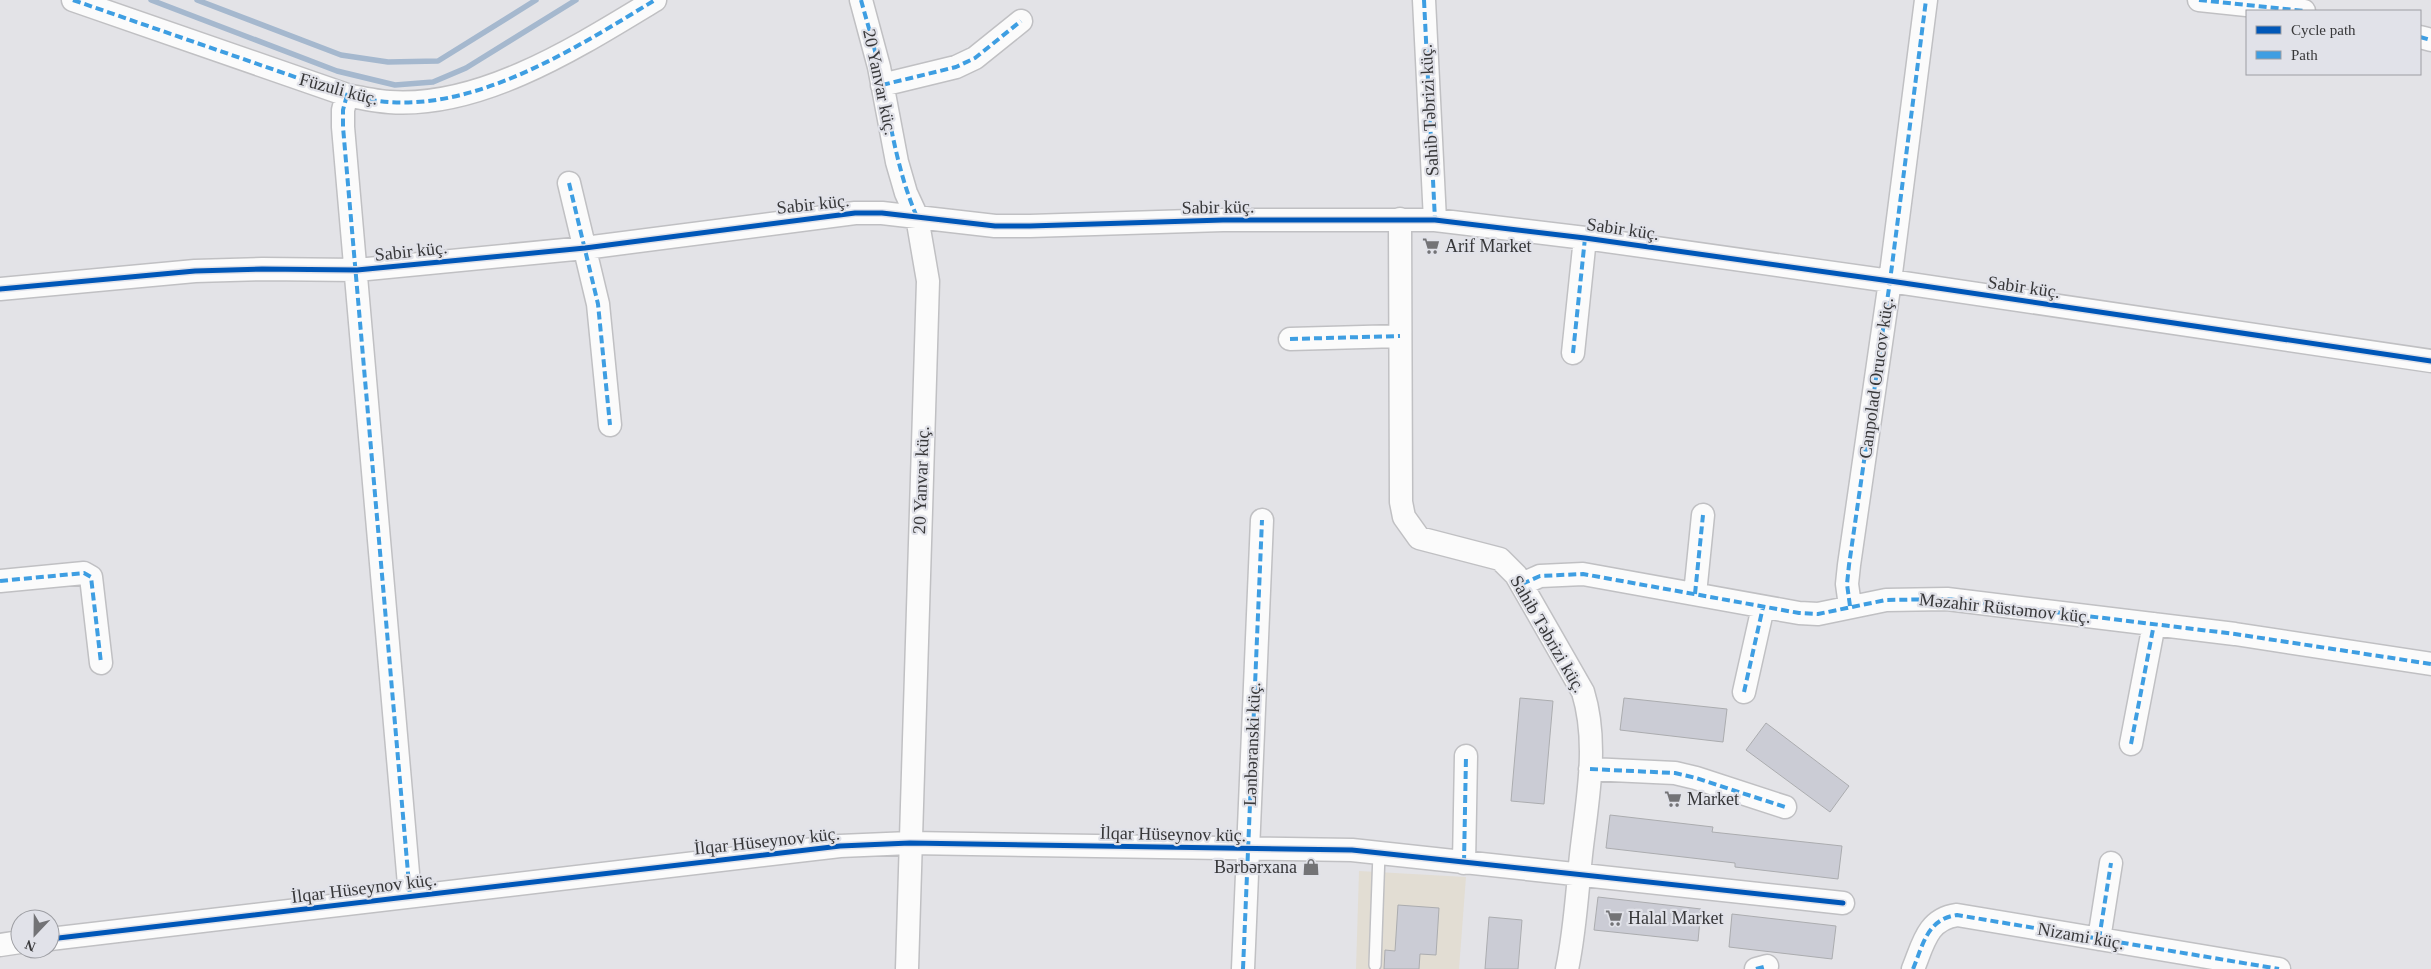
<svg xmlns="http://www.w3.org/2000/svg" width="2431" height="969" font-family="'Times New Roman',serif">
	<style>
		.education { fill: #e2ddd3 }
		.lines { fill: none; stroke-linecap: round; stroke-linejoin: round }
		.stream { stroke: #a5b8ce; stroke-width: 5.5 }
		.building { fill: #cbccd5; stroke: #abacaf }
		.service-casing { stroke: #c0c0c3; stroke-width: 14 }
		.minor-casing { stroke: #c0c0c3; stroke-width: 25 }
		.service { stroke: #fbfbfb; stroke-width: 11 }
		.minor { stroke: #fbfbfb; stroke-width: 22 }
		.quiet { stroke: #3e9ee2; stroke-width: 4; stroke-dasharray: 8 4; stroke-linecap: butt }
		.cycleway-casing { stroke: #e1e2e9; stroke-width: 8 }
		.cycleway { stroke: #0057b8; stroke-width: 5 }
		.labels { text-anchor: middle; dominant-baseline: central; stroke-width: 4.5; stroke-linejoin: round; paint-order: stroke }
		.street-label { font-size: 18px; fill: #373739; stroke: #e1e2e9 }
		.poi-label { font-size: 18px; fill: #373739; stroke: #e1e2e9; text-anchor: start }
	</style>
	<rect width="100%" height="100%" fill="#e3e3e7"/>
	<!-- education -->
	<path class="education" d="M1359,871L1466,877L1459,969H1356Z"/>
	<g class="lines">
		<!-- stream -->
		<path class="stream" d="M151,0L337,71L395,85L433,82L466,68L576,0
			M197,0L341,55L388,62L438,61L536,0"/>
	</g>
	<!-- building -->
	<path class="building" d="M1520,698L1553,701L1544,804L1511,801Z
		M1624,698L1727,709L1723,742L1620,730Z
		M1766,723L1849,786L1830,812L1746,750Z
		M1610,815L1713,827L1712,832L1842,846L1838,879L1735,867V863L1606,848Z
		M1598,897L1701,909L1698,941L1594,930Z
		M1398,905L1439,908L1436,955L1420,954L1419,969H1384L1385,950L1395,951Z
		M1732,914L1836,926L1832,959L1729,947Z
		M1489,917L1522,920L1518,969H1485Z"/>
	<g class="lines">
		<!-- service casing -->
		<g class="service-casing">
			<path id="service" d="M1375,965L1379,853"/>
		</g>
		<!-- minor casing -->
		<g class="minor-casing">
			<path id="minor" d="M73,0L347,95C361,98 375,101 389,102C481,109 579,46 655,0
				M861,0L879,67L897,162L906,193L917,217L928,281L907,969
				M1424,0L1435,220
				M2199,0L2304,11
				M2420,37L2431,40
				M882,85L956,67L975,58L1021,21
				M347,95L343,110V127L410,896
				M569,183L598,304L610,425
				M1400,219L1401,502L1404,517L1419,538L1500,559L1516,575L1583,692C1599,744 1587,801 1581,855C1577,893 1575,932 1567,969
				M0,289L195,271L262,269L357,270L585,248L855,213H882L995,226H1030L1223,220H1435L1585,238L1890,281L2431,361
				M1290,339L1400,336
				M1573,353L1585,238
				M0,581L84,573L91,577L101,663
				M1522,584L1540,576L1583,574L1799,613L1818,614L1886,600L1947,599L2235,634L2431,664
				M1695,594L1703,515
				M1850,606L1847,584L1849,565L1890,281L1926,0
				M1744,692L1763,607
				M2131,744L2154,624
				M1590,769L1675,773L1696,778L1785,807
				M1464,863L1466,756
				M50,939L840,846L910,843L1352,850L1843,903
				M2099,939L2111,863
				M0,945L20,942
				M1243,969L1262,520
				M1756,969L1767,966
				M1913,969C1923,945 1927,919 1957,915L2279,969"/>
		</g>
		<!-- service -->
		<use href="#service" class="service"/>
		<!-- minor -->
		<use href="#minor" class="minor"/>
		<!-- quiet -->
		<path class="quiet" d="M73,0L347,95C361,98 375,101 389,102C481,109 579,46 655,0
			M861,0C867,22 874,45 879,68C890,118 896,169 917,217
			M1424,0L1435,220
			M2199,0L2304,11
			M2420,37L2431,40
			M882,85L956,67L975,58L1021,21
			M347,95L343,110V127L410,896
			M569,183L598,304L610,425
			M1290,339L1400,336
			M1573,353L1585,238
			M0,581L84,573L91,577L101,663
			M1522,584L1540,576L1583,574L1799,613L1818,614L1886,600L1947,599L2235,634L2431,664
			M1695,594L1703,515
			M1850,606L1847,584L1849,565L1890,281L1926,0
			M1744,692L1763,607
			M2131,744L2154,624
			M1590,769L1675,773L1696,778L1785,807
			M1464,863L1466,756
			M2099,939L2111,863
			M1243,969L1262,520
			M1756,969L1767,966
			M1913,969C1923,945 1927,919 1957,915L2279,969"/>
		<!-- cycleway casing -->
		<g class="cycleway-casing">
			<path id="cycleway" d="M0,289L195,271L262,269L357,270L585,248L855,213H882L995,226H1030L1223,220H1435L1585,238L1890,281L2431,361
				M50,939L840,846L910,843L1352,850L1843,903"/>
		</g>
		<!-- cycleway -->
		<use href="#cycleway" class="cycleway"/>
	</g>
	<!-- icons -->
	<defs>
		<g id="supermarket-bare" transform="scale(1.35)"><path d="M-6-5.5h2.5l.6 2H6L4.5 2H-2.5L-4.4-4H-6ZM-1.5 3.2a1.3 1.3 0 1 0 .1 0ZM3 3.2a1.3 1.3 0 1 0 .1 0Z" fill="#737376" stroke="#e1e2e9" stroke-width="2.5" paint-order="stroke"/></g>
		<g id="shop-bare" transform="scale(1.35)"><path d="M-5-2.5h2.3a2.7 3.5 0 0 1 5.4 0H5L5.5 6h-11ZM-1.5-2.5h3a1.5 2.3 0 0 0-3 0Z" fill="#737376" stroke="#e1e2e9" stroke-width="2.5" paint-order="stroke"/></g>
	</defs>
	<g fill-rule="evenodd">
		<use href="#supermarket-bare" x="1431" y="246"/>
		<use href="#supermarket-bare" x="1673" y="799"/>
		<use href="#shop-bare" x="1311" y="867"/>
		<use href="#supermarket-bare" x="1614" y="918"/>
	</g>
	<g class="labels">
		<!-- street labels -->
		<g class="street-label">
			<text transform="translate(880 82) rotate(78)">20 Yanvar küç.</text>
			<text transform="translate(339 89) rotate(15)">Füzuli küç.</text>
			<text transform="translate(1429 110) rotate(-93)">Sahib Təbrizi küç.</text>
			<text transform="translate(813 204) rotate(-6)">Sabir küç.</text>
			<text transform="translate(1218 207) rotate(-1)">Sabir küç.</text>
			<text transform="translate(1623 229) rotate(8)">Sabir küç.</text>
			<text transform="translate(411 251) rotate(-6)">Sabir küç.</text>
			<text transform="translate(2024 287) rotate(8)">Sabir küç.</text>
			<text transform="translate(1876 378) rotate(-82)">Canpolad Orucov küç.</text>
			<text transform="translate(921 480) rotate(-88)">20 Yanvar küç.</text>
			<text transform="translate(2005 608) rotate(6)">Məzahir Rüstəmov küç.</text>
			<text transform="translate(1548 634) rotate(60)">Sahib Təbrizi küç.</text>
			<text transform="translate(1252 744) rotate(-88)">Lənbəranski küç.</text>
			<text transform="translate(1173 834) rotate(1)">İlqar Hüseynov küç.</text>
			<text transform="translate(767 841) rotate(-6)">İlqar Hüseynov küç.</text>
			<text transform="translate(364 888) rotate(-7)">İlqar Hüseynov küç.</text>
			<text transform="translate(2081 936) rotate(10)">Nizami küç.</text>
		</g>
		<!-- poi labels -->
		<g class="poi-label">
			<text x="1445" y="246">Arif Market</text>
			<text x="1687" y="799">Market</text>
			<text x="1297" y="867" text-anchor="end">Bərbərxana</text>
			<text x="1628" y="918">Halal Market</text>
		</g>
	</g>
	<!-- legend -->
	<rect x="2246" y="10" width="175" height="65" fill="#e1e2e9" stroke="#9d9ea3"/>
	<rect x="2256" y="26" width="25" height="8" fill="#0057b8" stroke="#9d9ea3"/>
	<text x="2291" y="35" font-size="15" fill="#373739">Cycle path</text>
	<rect x="2256" y="51" width="25" height="8" fill="#3e9ee2" stroke="#9d9ea3"/>
	<text x="2291" y="60" font-size="15" fill="#373739">Path</text>
	<!-- north arrow -->
	<g transform="translate(35 934) rotate(202)"><circle r="24" fill="#e1e2e9" stroke="#9d9ea3"/>
	<path d="M0-4L9 19L0 12L-9 19Z" fill="#737376"/>
	<text y="-8" font-size="14" font-weight="bold" text-anchor="middle" fill="#373739">N</text>
	</g>
</svg>
